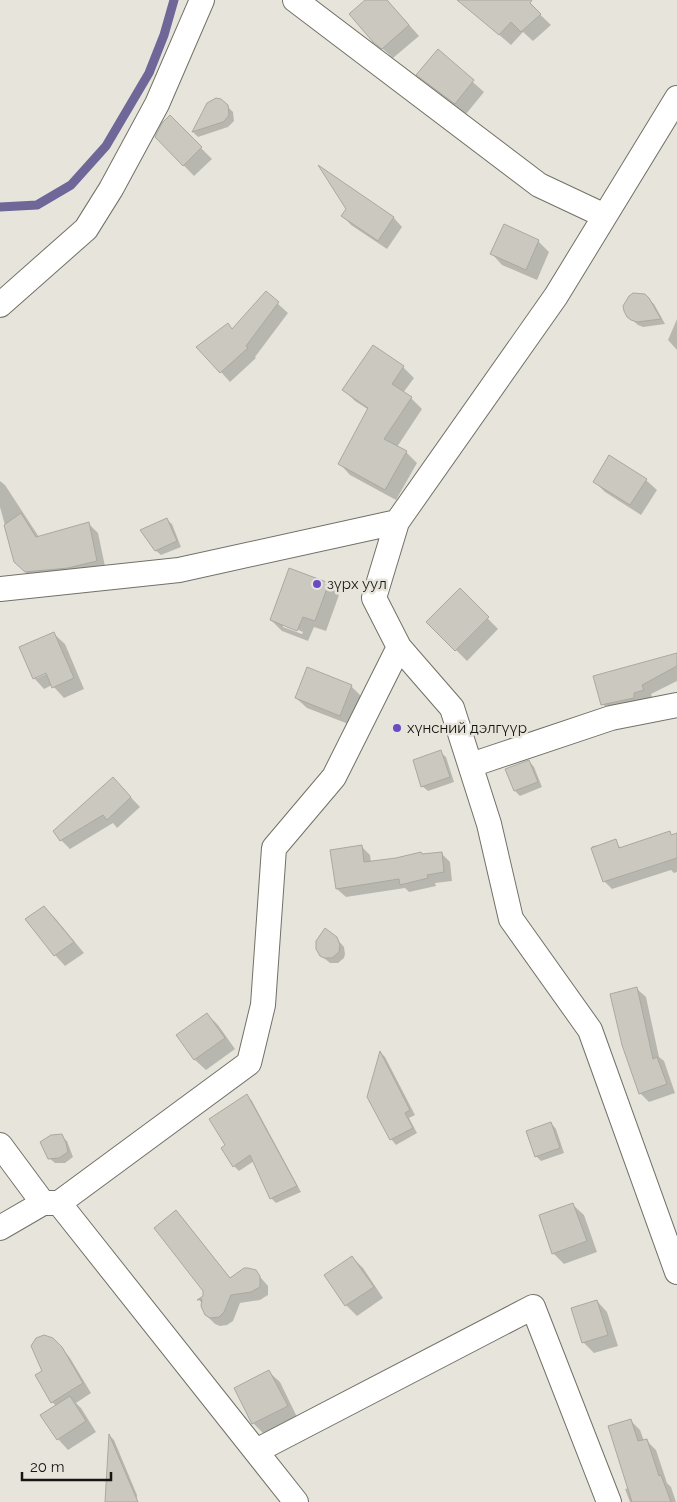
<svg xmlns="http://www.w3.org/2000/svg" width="677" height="1502" font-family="Raleway,sans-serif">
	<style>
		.shadow { fill: #0003; fill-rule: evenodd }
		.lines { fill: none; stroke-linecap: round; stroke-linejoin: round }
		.stream { stroke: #6e6798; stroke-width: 9 }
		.building { fill: #cbc9bf; stroke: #aba99f }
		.minor-casing { stroke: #727167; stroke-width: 26 }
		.minor { stroke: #fff; stroke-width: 24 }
		.poi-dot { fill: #694cc5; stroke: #e7e5db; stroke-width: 2 }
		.labels { text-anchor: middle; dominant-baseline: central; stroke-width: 5; stroke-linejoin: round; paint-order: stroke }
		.poi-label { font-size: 15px; fill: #161512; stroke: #e7e5db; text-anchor: start }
	</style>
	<rect width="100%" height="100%" fill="#e7e5db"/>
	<!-- shadow -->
	<path class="shadow" d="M366,0H387L419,36L393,58L374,41Z
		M483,0H525L551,25L533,41L523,32L511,45L472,11Z
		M438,51L484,92L466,114L429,85L418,75Z
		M208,104L227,106L233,112L234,121L228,127L198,137L193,132Z
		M170,117L212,159L194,176L156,137Z
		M322,170L394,218L402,227L387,249L351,225L343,216L348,209Z
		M504,226L538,241L549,252L537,280L502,265L492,254Z
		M266,293L288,313L255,357L256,358L230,382L221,372L232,330Z
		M648,299L654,304L665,324L643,327L638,325L628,316Z
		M677,319V350L668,340Z
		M403,367L414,378L403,393L411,398L422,409L397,447L406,452L417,463L396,500L350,475L340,464L369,410L355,401L344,390Z
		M646,480L657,490L641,515L605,492L594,481Z
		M0,481L5,485L39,537L88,523L98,533L106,571L36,582L15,562L0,507Z
		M166,519L172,524L181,547L161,555L155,550Z
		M328,584L339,595L326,631L314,627L308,641L282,631L271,620ZM283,624L303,632L302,634L283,627Z
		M460,590L498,629L467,661L428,622Z
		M54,634L65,644L84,689L64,698L52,685L44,689L34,678ZM52,671L37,678V675Z
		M677,654V681L651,694L653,700L612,714L603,704Z
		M351,686L362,697L351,725L307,708L296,698Z
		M440,752L446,757L454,782L428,791L422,786Z
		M529,761L534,767L542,787L520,796L515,791Z
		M122,788L140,807L117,828L113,823L70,849L61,840Z
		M677,839V872L674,873L671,870L612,889L604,881L592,846L617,844L621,848Z
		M361,846L370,855L371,862L441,853L450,862L452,881L435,883L436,886L409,892L405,888L346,897L337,889Z
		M44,907L55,918L84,953L65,966L55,955Z
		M336,938L344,947L345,954L344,958L338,963H330L324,958Z
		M637,989L646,997L659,1057L664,1061L675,1093L649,1102L640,1093Z
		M207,1014L218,1025L235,1049L206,1070L195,1060L178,1035Z
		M381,1053L385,1057L415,1115L409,1118L417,1133L396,1145L391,1139Z
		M247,1095L252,1101L301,1192L276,1203L271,1198L254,1161L239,1171L234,1166L227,1146Z
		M551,1123L556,1129L564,1153L541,1161L536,1156Z
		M61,1136L67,1141L73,1157L65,1163H55L49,1158Z
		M573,1205L584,1215L597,1252L564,1264L553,1253Z
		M176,1212L185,1221L231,1279L255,1271L268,1286V1295L260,1300L240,1303L233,1321L227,1325L220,1326L215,1324L206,1315L203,1304L199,1300L204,1297L205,1290Z
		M352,1257L363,1268L383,1298L357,1316L346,1305L326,1275Z
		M597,1301L607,1312L618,1346L594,1353L583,1342Z
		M62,1348L70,1358L91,1393L76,1403L81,1408L96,1432L68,1450L58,1439L56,1406L52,1402L36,1376L43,1372Z
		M269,1372L280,1382L297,1417L264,1434L253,1423Z
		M630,1420L640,1430L644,1441L646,1440L656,1450L667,1483L671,1487L676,1502H630L625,1489L629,1488Z
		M110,1436L114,1440L137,1495V1502H111Z"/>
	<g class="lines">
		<!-- stream -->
		<path class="stream" d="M0,207L37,205L71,185L106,146L149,73L164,35L174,0"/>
	</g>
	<!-- building -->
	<path class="building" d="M365,0H387L409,25L382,49L373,42L349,14Z
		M457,0H532L530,3L541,14L521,32L511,22L499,35Z
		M438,49L474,80L455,104L416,75Z
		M216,98L221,99L228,105L229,115L226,119L223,122L192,132L207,103Z
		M170,115L202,147L183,166L155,137L162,123Z
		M318,165L394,217L378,241L341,216L346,209Z
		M504,224L539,240L526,270L490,254Z
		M266,291L279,302L246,346L248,348L220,373L196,347L228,323L232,329Z
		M633,293L645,294L649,298L661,319L637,322L631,320L627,317L624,311L623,306L629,296Z
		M373,345L404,366L392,384L412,397L384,439L407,451L385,490L338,464L368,408L342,390Z
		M609,455L647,479L630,505L593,482Z
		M21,513L36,537L89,522L97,561L68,568L25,572L14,562L4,525Z
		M167,518L177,541L155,551L140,530Z
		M289,568L329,583L315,621L303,617L297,631L270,620Z
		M460,588L489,617L455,651L426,622Z
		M54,632L74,678L52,688L46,673L33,679L19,647Z
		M677,653V666L642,685L644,690L634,693V698L601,705L593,676Z
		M307,667L352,685L340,716L295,698Z
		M441,750L450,777L421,787L413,760Z
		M529,760L538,782L514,791L505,769Z
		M113,777L131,797L107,820L103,815L60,841L53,831Z
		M670,831L671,835L677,833V858L603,882L591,848L616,839L619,848Z
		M362,845L364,862L396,858L421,852L422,854L442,852L444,872L427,875L428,878L400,885L399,879L336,889L330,850Z
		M44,906L74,942L54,956L25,919Z
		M325,928L337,937L340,945L339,952L332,958H324L320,956L316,949V941Z
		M637,987L653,1059L657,1057L667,1084L639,1094L622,1045L610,994Z
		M207,1013L225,1038L194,1060L176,1035Z
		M380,1051L410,1110L405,1113L413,1128L390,1140L367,1097Z
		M247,1094L297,1186L270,1199L250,1155L233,1167L221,1148L225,1145L209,1119Z
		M551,1122L560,1148L535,1157L526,1131Z
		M62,1134L66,1143L68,1152L59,1158L48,1159L40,1142L51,1135Z
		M573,1203L587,1241L552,1254L539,1215Z
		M176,1210L230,1278L244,1268H248L256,1270L260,1276V1287L251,1292L231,1295L224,1312L219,1317L210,1318L205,1315L201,1306L202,1299L197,1300L203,1296V1291L154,1228Z
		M352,1256L374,1287L345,1306L324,1275Z
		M597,1300L608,1335L582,1343L571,1308Z
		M44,1335L53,1338L62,1347L83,1383L51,1403L35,1375L42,1371L31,1346L36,1338Z
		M269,1370L288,1406L252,1424L234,1388Z
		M70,1396L86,1421L57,1440L40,1415Z
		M631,1419L638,1441L647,1439L659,1476L661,1475L671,1502H632L608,1426Z
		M109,1434L138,1502H105Z"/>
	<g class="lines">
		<!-- minor casing -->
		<g class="minor-casing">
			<path id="minor" d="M295,0L539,185L605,216
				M0,305L86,229L111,189L157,104L202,0
				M0,589L179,570L397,522
				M399,647L452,708L489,824L511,919L590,1030L677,1272
				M471,765L611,718L677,705
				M0,1145L43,1203
				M59,1203L296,1502
				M0,1228L43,1203H59L249,1063L263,1005L274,848L334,777L399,647L374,598L397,522L556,296L677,98
				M256,1451L533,1307L609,1502"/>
		</g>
		<!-- minor -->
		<use href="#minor" class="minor"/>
	</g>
	<!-- markers -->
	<g class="poi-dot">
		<circle cx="317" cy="584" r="5"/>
		<circle cx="397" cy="728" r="5"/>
	</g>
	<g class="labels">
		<!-- poi labels -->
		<g class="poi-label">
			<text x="327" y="584">зүрх уул</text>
			<text x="407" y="728">хүнсний дэлгүүр</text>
		</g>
	</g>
	<!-- scale -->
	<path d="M22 1472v8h89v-8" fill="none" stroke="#161512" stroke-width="2.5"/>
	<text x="30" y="1472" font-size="15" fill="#161512" stroke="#e7e5db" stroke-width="4" paint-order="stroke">20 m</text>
</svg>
